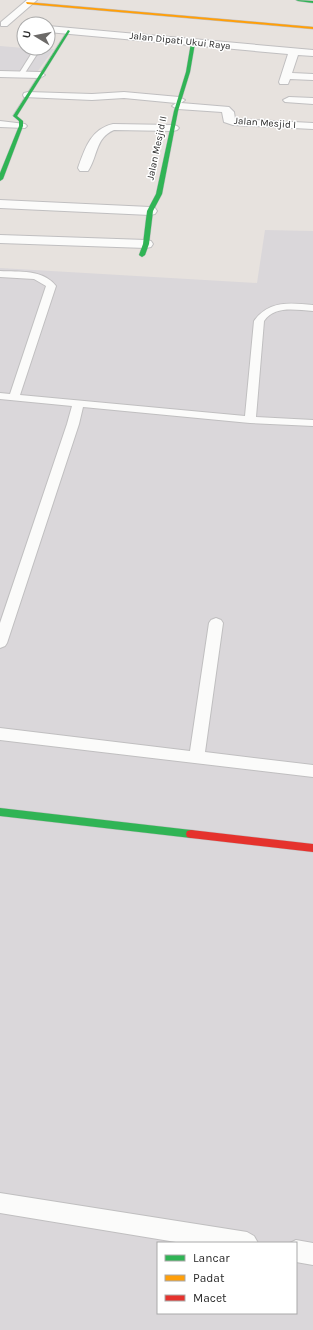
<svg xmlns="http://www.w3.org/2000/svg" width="313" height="1330" font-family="Karla,sans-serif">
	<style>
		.industrial { fill: #dad7da; fill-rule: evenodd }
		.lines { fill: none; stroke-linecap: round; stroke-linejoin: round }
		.lane-casing { stroke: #c0bfc0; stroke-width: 2 }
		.street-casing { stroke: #c0bfc0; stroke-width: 2 }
		.fast-casing { stroke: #c0bfc0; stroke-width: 1 }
		.slow-casing { stroke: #c0bfc0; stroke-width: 1 }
		.jam-casing { stroke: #c0bfc0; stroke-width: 1 }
		.lane { fill: #fbfbfa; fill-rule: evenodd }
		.street { fill: #fbfbfa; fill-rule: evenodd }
		.fast { fill: #30b455; fill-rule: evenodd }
		.slow { fill: #ff9f0a; fill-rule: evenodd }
		.jam { fill: #e5322d; fill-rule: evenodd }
		.labels { text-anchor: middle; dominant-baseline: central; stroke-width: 3; stroke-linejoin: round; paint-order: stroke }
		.far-street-label { font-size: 10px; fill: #292929; stroke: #fff }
	</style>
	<rect width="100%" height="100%" fill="#e7e2de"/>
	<!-- industrial -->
	<path class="industrial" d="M0,46L24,48L54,49L37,72L0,71Z
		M265,230L313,231V1330H0V268L257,283ZM158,1243H296V1313H158Z"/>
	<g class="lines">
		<!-- lane casing -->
		<g class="lane-casing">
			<path id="lane" d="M35,48H41L23,76H19L18,75Z
				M0,271C19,272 43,269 56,286L20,395L245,416L254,321C269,300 290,303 313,305V311C296,310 275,305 264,321L256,417L313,420V426L250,423L83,407L79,424L7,643L5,646L0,648V623L67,424L72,406L0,399V393L10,394L46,286L34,279L0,277Z
				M216,618L221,620L223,623L205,752L313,765V777L0,740V728L190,751L209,623L211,620Z
				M0,1193L247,1232L254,1236L258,1243H182L0,1213Z
				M296,1240L313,1243V1265L296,1262V1243H290Z"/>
		</g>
		<!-- street casing -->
		<g class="street-casing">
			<path id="street" d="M27,0H37L7,26H1V22Z
				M48,26L313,50V56L298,55L292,73L313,74V80L290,79L288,84H280L279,82L288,54L48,32Z
				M0,71L40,72L45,75L40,78L0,77Z
				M28,92L92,94L124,92L179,97L185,100L181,103L229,107L234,112L235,119L313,123V129L233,125L224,122L222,112L178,109L172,106L176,103L124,98L92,100L24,97L23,95L24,93Z
				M289,97L313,98V104L285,102L283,100Z
				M0,121L25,124L27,126L25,128L0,127Z
				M113,124L173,125L177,126L179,128L177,130L173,131L114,130C95,138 98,156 88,171H80L78,168C85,148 91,129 113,124Z
				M0,200L150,207L155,208L157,211L155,214L150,215L0,208Z
				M0,235L146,240L151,241L153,244L151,247L146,248L0,243Z"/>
		</g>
		<!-- fast casing -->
		<g class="fast-casing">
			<path id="fast" d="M296,0L313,1V3L298,1Z
				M68,30L70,31L17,116L23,121V126L3,179L0,181V173L19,126V121L13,116Z
				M193,42L195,43L190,72L178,111L162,194L153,211L149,244L145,255L142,257L139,255L143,244L147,211L156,194L174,111L186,72L191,43Z
				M0,808L191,830L195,831L196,834L195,837L191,838L0,816Z"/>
		</g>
		<!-- slow casing -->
		<g class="slow-casing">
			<path id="slow" d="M26,2L313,27V29L27,4Z"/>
		</g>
		<!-- jam casing -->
		<g class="jam-casing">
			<path id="jam" d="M191,830L313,844V852L191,838L187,837L186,834L187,831Z"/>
		</g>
		<!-- lane -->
		<use href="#lane" class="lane"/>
		<!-- street -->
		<use href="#street" class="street"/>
		<!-- fast -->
		<use href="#fast" class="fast"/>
		<!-- slow -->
		<use href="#slow" class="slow"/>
		<!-- jam -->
		<use href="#jam" class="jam"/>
	</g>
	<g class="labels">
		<!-- far-street labels -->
		<g class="far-street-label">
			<text transform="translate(180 41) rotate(6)">Jalan Dipati Ukui Raya</text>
			<text transform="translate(265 123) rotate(4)">Jalan Mesjid I</text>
			<text transform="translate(157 148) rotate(-78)">Jalan Mesjid II</text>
		</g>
	</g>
	<!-- legend -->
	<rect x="157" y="1242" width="140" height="72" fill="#ffffff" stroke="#a9a9a9"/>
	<rect x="165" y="1255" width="20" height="6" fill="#30b455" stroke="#a9a9a9"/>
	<text x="193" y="1262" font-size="12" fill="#292929">Lancar</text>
	<rect x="165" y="1275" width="20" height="6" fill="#ff9f0a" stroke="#a9a9a9"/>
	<text x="193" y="1282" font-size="12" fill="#292929">Padat</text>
	<rect x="165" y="1295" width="20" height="6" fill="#e5322d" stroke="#a9a9a9"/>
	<text x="193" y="1302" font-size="12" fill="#292929">Macet</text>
	<!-- north arrow -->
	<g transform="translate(36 36) rotate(280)"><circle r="19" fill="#ffffff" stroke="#a9a9a9"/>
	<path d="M0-3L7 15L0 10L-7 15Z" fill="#6c6a68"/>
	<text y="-6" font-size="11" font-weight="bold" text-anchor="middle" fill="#292929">U</text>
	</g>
</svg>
